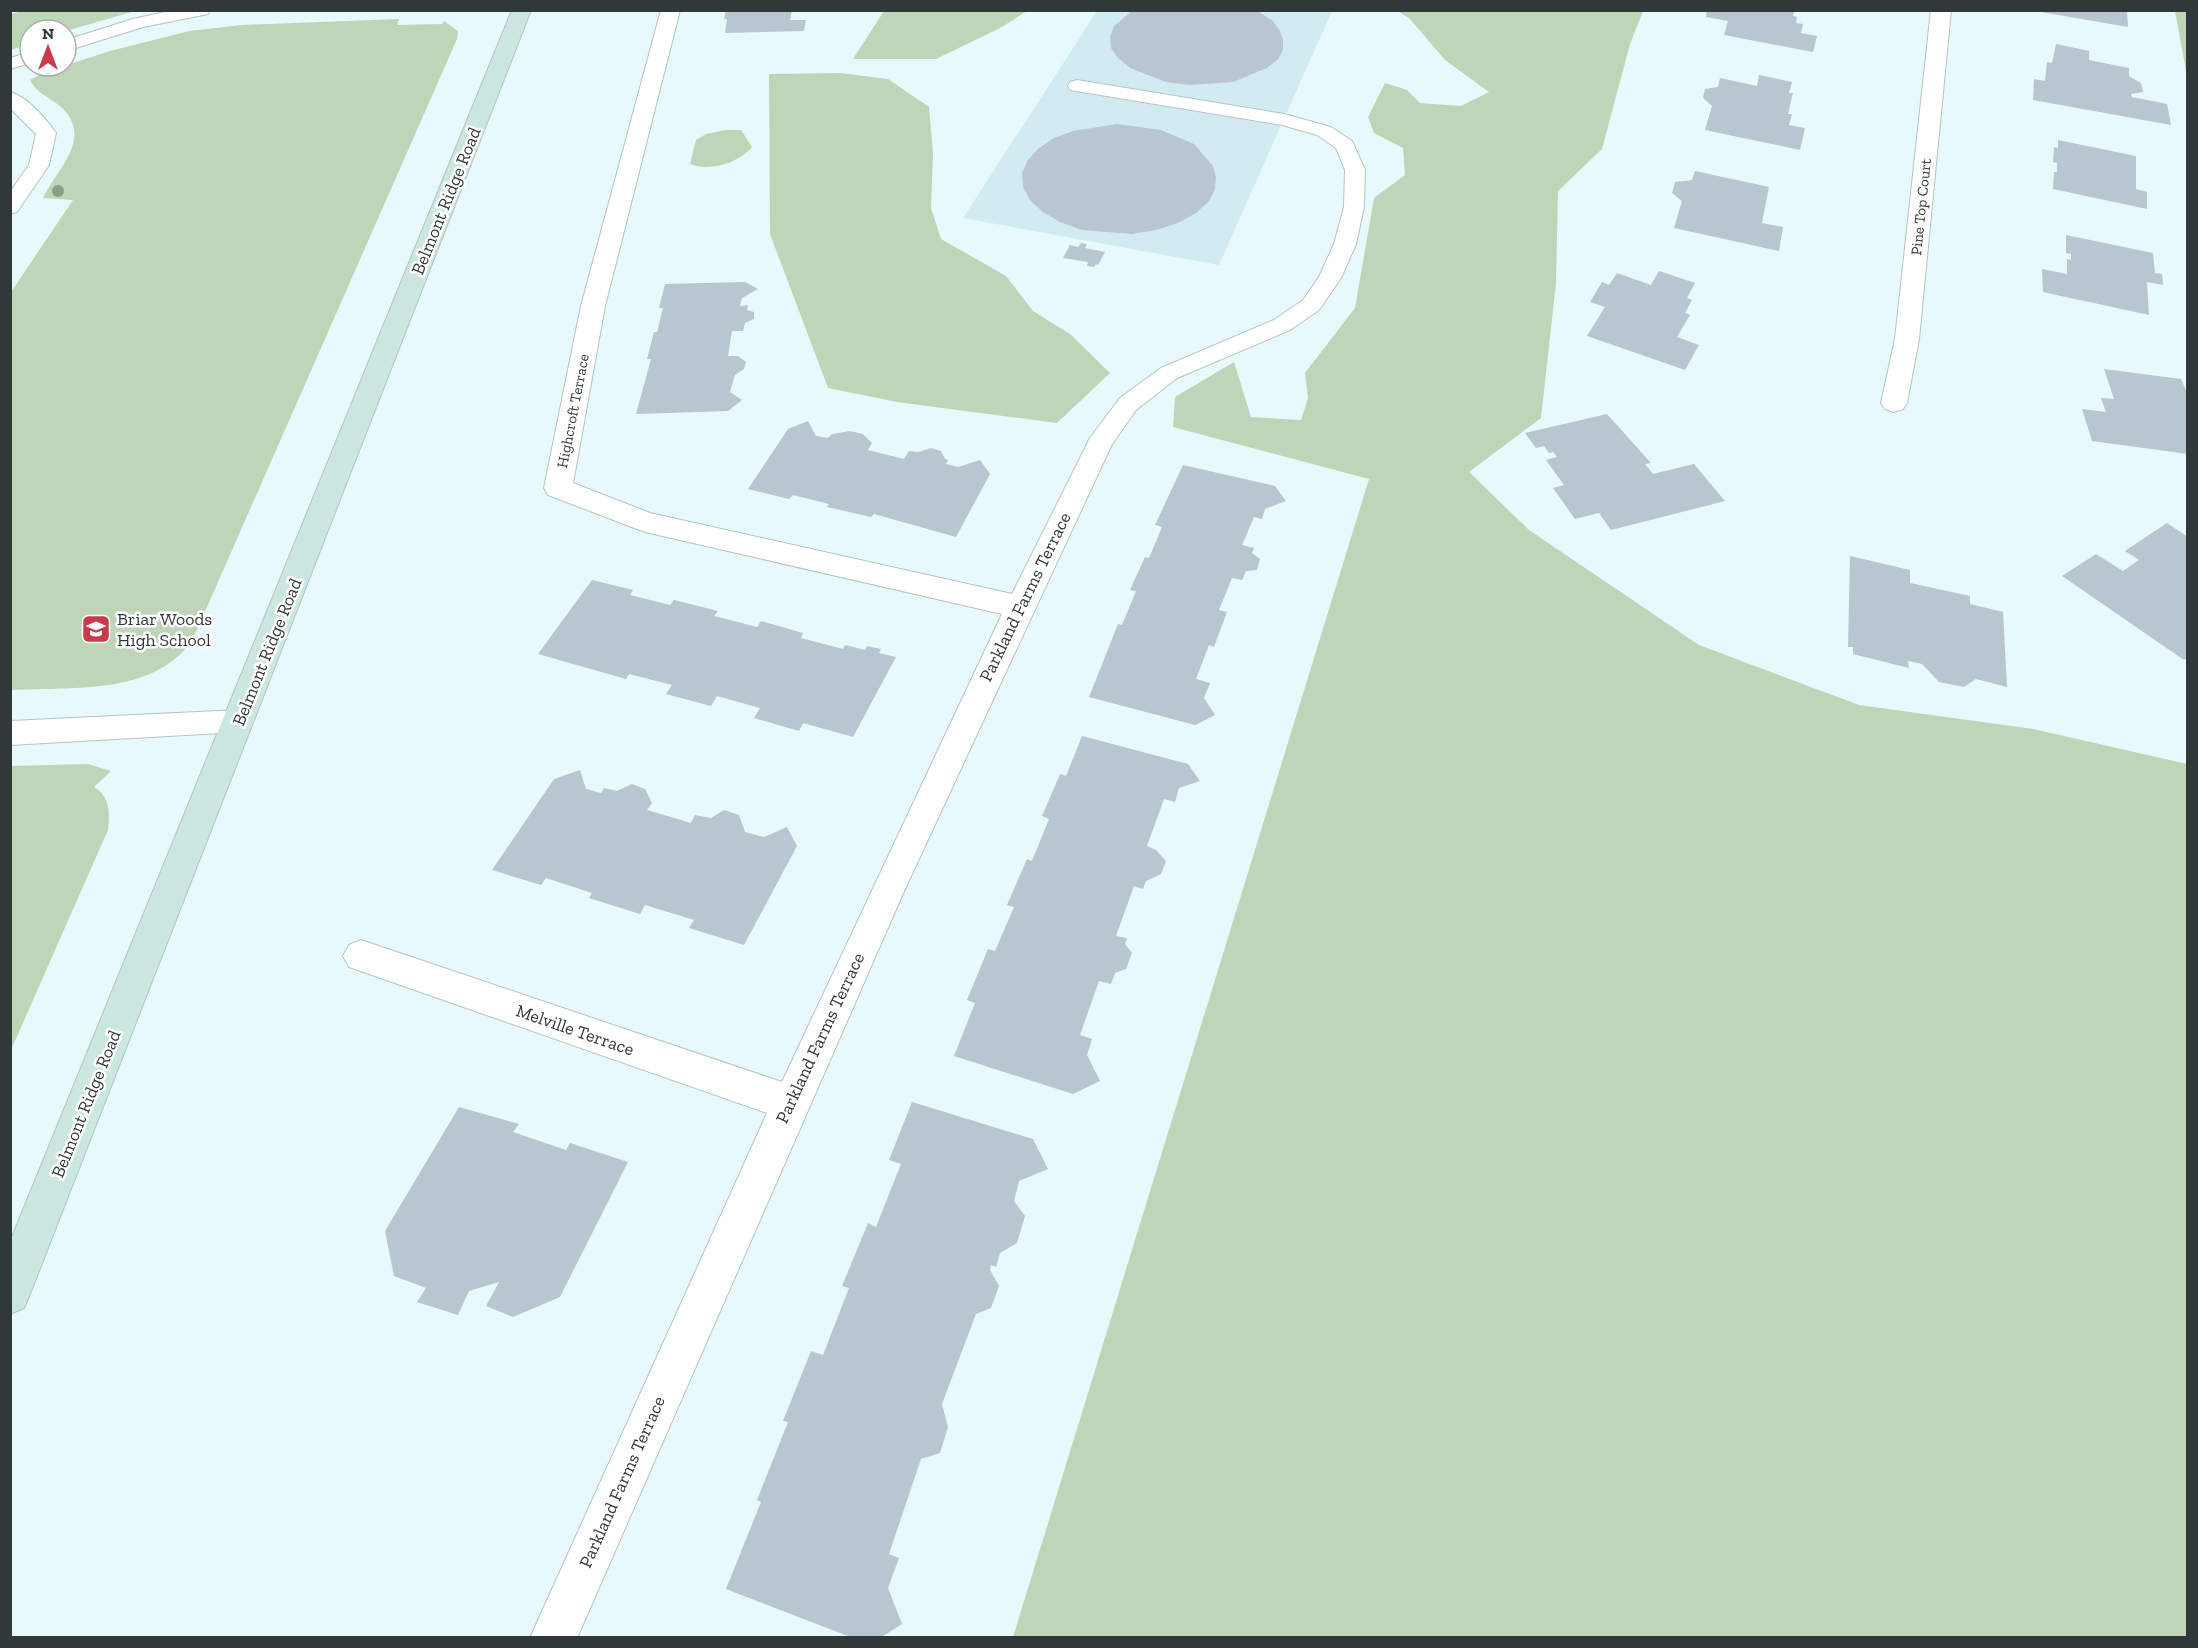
<svg xmlns="http://www.w3.org/2000/svg" width="2198" height="1648" font-family="'Zilla Slab',serif">
	<style>
		.built { fill: #d1ecf0 }
		.green { fill: #bed6b7 }
		.building { fill: #b9c5cf }
		.lines { fill: none; stroke-linecap: round; stroke-linejoin: round }
		.lane-casing { stroke: #b3c4c7; stroke-width: 2 }
		.street-casing { stroke: #b3c4c7; stroke-width: 2 }
		.secondary-casing { stroke: #b3c4c7; stroke-width: 2 }
		.lane { fill: #fff; fill-rule: evenodd }
		.street { fill: #fff; fill-rule: evenodd }
		.secondary { fill: #cbe7df; fill-rule: evenodd }
		.tree { fill: #86a389 }
		.labels { text-anchor: middle; dominant-baseline: central; stroke-width: 5; stroke-linejoin: round; paint-order: stroke }
		.far-street-label { font-size: 15px; fill: #313839; stroke: #fff }
		.street-label { font-size: 18px; fill: #313839; stroke: #fff }
		.poi-label { font-size: 18px; fill: #313839; stroke: #fff; text-anchor: start }
	</style>
	<rect width="100%" height="100%" fill="#e7f9fb"/>
	<!-- built -->
	<path class="built" d="M1097,11H1332L1219,265L963,218Z"/>
	<!-- green -->
	<path class="green" d="M27,10H135V11L66,31L30,30V44L11,50V14Z
		M884,11V10L1027,11L1002,27L936,59H853Z
		M1398,11H1643L1630,44L1602,149L1558,191L1556,283L1541,418L1469,472L1529,530L1699,645L1859,705L2033,729L2187,764V1637H1013L1369,479L1173,427L1175,397L1234,362L1251,417L1301,420L1308,398L1305,373L1355,308L1374,198L1405,175L1403,148L1374,133L1368,117L1385,83L1407,90L1420,103L1461,106L1489,92L1445,60L1410,19Z
		M2175,11H2187V76Z
		M399,19L397,25L442,24L444,21L458,31L457,39L207,607C201,620 196,636 186,648C146,695 67,687 11,690V292L73,200L43,198C55,171 95,138 61,107C51,98 35,92 30,80L45,72L110,51L189,31L242,25Z
		M840,73L888,79L929,107L933,154L931,208L941,239L1006,276L1033,311L1070,334L1110,373L1057,423L897,402L828,388L770,234L769,74Z
		M726,130H741L752,147C739,163 709,172 690,164L696,140L706,134Z
		M88,764L111,771L94,787C110,796 110,813 108,830L11,1050V766Z"/>
	<!-- building -->
	<path class="building" d="M726,10H792L790,20H806L804,31L725,33L727,19H724Z
		M1133,10H1256L1273,21L1280,31L1283,40V50L1278,59L1267,68L1233,82L1189,85L1166,82L1130,68L1118,58L1111,48L1110,37L1114,26Z
		M1707,10H1795L1793,16L1797,17L1796,23L1803,24L1801,33L1817,36L1813,52L1724,35L1728,21L1706,17Z
		M2041,10H2127L2128,27L2041,12Z
		M2056,44L2089,51V60L2129,68V76L2141,83L2143,92L2131,94L2132,97L2167,104L2171,125L2033,100L2034,79L2045,81L2047,62L2052,63Z
		M1759,75L1792,82L1789,93H1793L1788,114H1792L1789,125L1805,128L1800,150L1705,130L1712,106L1703,98L1705,89L1718,87L1720,78L1757,86Z
		M1117,124L1161,130L1194,144L1213,166L1216,177L1215,189L1209,201L1196,213L1178,223L1156,230L1132,234L1082,230L1060,222L1043,212L1030,200L1023,187L1022,173L1028,160L1039,148L1054,138L1073,131Z
		M2058,140L2136,156V189L2147,192V209L2053,189L2054,172H2057V163L2053,162L2054,147L2058,148Z
		M1695,171L1769,187L1762,223L1783,227L1779,251L1674,228L1682,201L1672,193L1675,182L1692,180Z
		M2066,235L2153,253L2155,273L2162,274L2163,285L2147,282L2149,315L2043,292L2042,269L2067,274V259L2071,260V254L2066,253Z
		M1081,243L1087,244L1085,248L1105,252L1098,265L1096,264L1094,267L1087,266L1088,262L1063,258L1070,245L1078,247Z
		M1659,271L1695,283L1687,298L1692,300L1685,313L1690,315L1677,337L1699,345L1685,370L1587,336L1605,307L1590,302L1602,282L1609,285L1617,273L1651,285Z
		M745,282L758,289L742,298L740,306L748,305L747,310L754,312V319L745,323L743,331H732L728,356H738L746,362L744,369L735,375L730,392L742,400L728,411L636,414L651,359H647L654,332H657L663,308H659L665,284Z
		M2104,369L2181,379L2188,395V454L2092,441L2082,409L2106,412L2101,398L2114,399Z
		M1607,414L1651,463L1645,464L1653,474L1694,464L1725,501L1611,530L1599,513L1575,519L1553,488L1564,485L1546,460L1557,457L1553,452L1549,453L1544,446L1536,448L1525,433Z
		M808,421L816,436L828,438L832,434L850,431L863,434L872,443L868,450L904,459L909,451L918,452L931,448L941,451L945,459L948,460L946,464L958,467L980,460L990,474L956,537L874,514L871,517L827,507L829,504L793,495L789,499L748,489L788,429Z
		M1183,465L1275,486L1286,501L1265,509L1262,519L1254,517L1242,545L1254,548L1252,553L1260,559L1257,570L1246,571L1242,580L1232,578L1219,610L1227,612L1214,647L1209,645L1196,679L1210,683L1204,698L1215,715L1195,725L1089,697L1118,624L1122,625L1136,591L1130,590L1145,557L1149,558L1162,527L1155,525Z
		M2167,523L2188,537V657L2184,660L2062,576L2096,554L2123,571L2139,560L2125,551Z
		M1850,556L1910,570V583L1970,596V604L2003,612L2007,687L1976,679L1964,687L1939,682L1922,664L1908,661L1909,668L1853,654V647H1848Z
		M592,580L633,590L630,595L670,605L674,600L718,611L714,616L757,627L761,621L803,633L801,638L843,649L845,645L865,650L867,646L881,649L879,653L896,657L853,737L803,723L799,731L754,718L760,708L717,696L711,706L666,694L672,685L629,674L626,679L538,654Z
		M1082,736L1188,764L1200,781L1179,788L1175,802L1164,799L1147,846L1156,850L1166,861L1161,874L1146,881L1143,889L1134,886L1116,936L1127,938L1125,944L1132,953L1126,969L1115,973L1111,984L1099,981L1080,1035L1092,1039L1087,1055L1100,1081L1073,1094L954,1056L975,1003L967,1000L988,949L995,951L1014,907L1007,905L1027,859L1032,861L1049,819L1042,816L1060,774L1066,776Z
		M580,770L586,789L601,793L604,788L617,791L632,784L645,789L652,803L647,810L691,823L695,815L711,818L724,810L739,815L745,832L764,837L787,827L797,846L744,945L689,928L694,920L645,905L640,914L589,898L592,893L546,878L541,885L492,870L554,779Z
		M912,1102L1033,1139L1048,1169L1019,1181L1014,1201L1025,1216L1017,1243L1000,1253L996,1267L991,1265L990,1270L999,1286L991,1308L976,1314L942,1404L948,1427L940,1453L921,1459L889,1554L899,1558L888,1588L902,1624L880,1638H853L726,1589L761,1502L757,1500L788,1422L783,1421L811,1351L823,1355L849,1288L842,1286L868,1223L876,1227L901,1164L889,1160Z
		M459,1107L519,1124L513,1132L566,1150L570,1143L628,1162L560,1297L513,1317L486,1306L499,1282L469,1291L458,1315L417,1302L426,1288L394,1276L385,1231Z"/>
	<g class="lines">
		<!-- lane casing -->
		<g class="lane-casing">
			<path id="lane" d="M174,10H210L208,14L143,27L66,51V40L133,19Z
				M30,52V63L10,69V58Z
				M1077,80L1284,114L1331,127L1352,141L1365,170L1364,207L1356,244L1341,278L1319,310L1290,330L1177,378L1136,410L1108,450L1099,452L1090,450L1087,444L1090,438L1120,398L1161,368L1274,320L1303,300L1319,277L1334,244L1344,207L1345,170L1336,148L1317,135L1282,125L1070,90L1068,86L1070,82Z
				M10,92C28,97 46,119 56,133L49,165L17,212L10,214V192L29,165L36,134L10,108Z
				M239,710L249,713L253,721L249,729L239,732L10,745V721Z"/>
		</g>
		<!-- street casing -->
		<g class="street-casing">
			<path id="street" d="M661,10H680L605,306L573,483L650,513L1012,594L1090,438L1099,435L1108,438L1112,444L905,889L577,1638H530L767,1113L349,967L343,956L349,945L361,940L782,1082L1002,614L645,532L548,495L544,488L581,306Z
				M1931,10H1951L1919,339L1907,403L1903,409L1894,412L1885,409L1881,403L1895,339Z"/>
		</g>
		<!-- secondary casing -->
		<g class="secondary-casing">
			<path id="secondary" d="M512,10H531L30,1294L24,1308L10,1314V1242Z"/>
		</g>
		<!-- lane -->
		<use href="#lane" class="lane"/>
		<!-- street -->
		<use href="#street" class="street"/>
		<!-- secondary -->
		<use href="#secondary" class="secondary"/>
	</g>
	<!-- trees -->
	<circle class="tree" cx="58" cy="191" r="6"/>
	<!-- icons -->
	<defs>
		<g id="school-square" transform="scale(1.5)"><rect x="-9" y="-9" width="18" height="18" rx="4" fill="#ca3a4d" stroke="#fff"/><path d="M0-5L7-2L0 1L-7-2ZM-4 1L0 2.5L4 1V4Q0 6-4 4Z" fill="#fff"/></g>
	</defs>
	<g fill-rule="evenodd">
		<use href="#school-square" x="96" y="629"/>
	</g>
	<g class="labels">
		<!-- far-street labels -->
		<g class="far-street-label">
			<text transform="translate(1921 207) rotate(-84)">Pine Top Court</text>
			<text transform="translate(573 411) rotate(-79)">Highcroft Terrace</text>
		</g>
		<!-- street labels -->
		<g class="street-label">
			<text transform="translate(446 201) rotate(-68)">Belmont Ridge Road</text>
			<text transform="translate(1025 597) rotate(-64)">Parkland Farms Terrace</text>
			<text transform="translate(267 652) rotate(-68)">Belmont Ridge Road</text>
			<text transform="translate(575 1030) rotate(19)">Melville Terrace</text>
			<text transform="translate(820 1038) rotate(-65)">Parkland Farms Terrace</text>
			<text transform="translate(86 1104) rotate(-68)">Belmont Ridge Road</text>
			<text transform="translate(622 1482) rotate(-66)">Parkland Farms Terrace</text>
		</g>
		<!-- poi labels -->
		<g class="poi-label">
			<text x="117" y="619">Briar Woods<tspan x="117" dy="21">High School</tspan></text>
		</g>
	</g>
	<!-- border -->
	<rect width="2198" height="1648" fill="none" stroke="#313839" stroke-width="24"/>
	<!-- north arrow -->
	<g transform="translate(48 48)"><circle r="28" fill="#ffffff" stroke="#adafb0" stroke-width="1.5"/>
	<path d="M0-4.5L10 22L0 15L-10 22Z" fill="#ca3a4d"/>
	<text y="-9" font-size="16" font-weight="bold" text-anchor="middle" fill="#313839">N</text>
	</g>
</svg>
